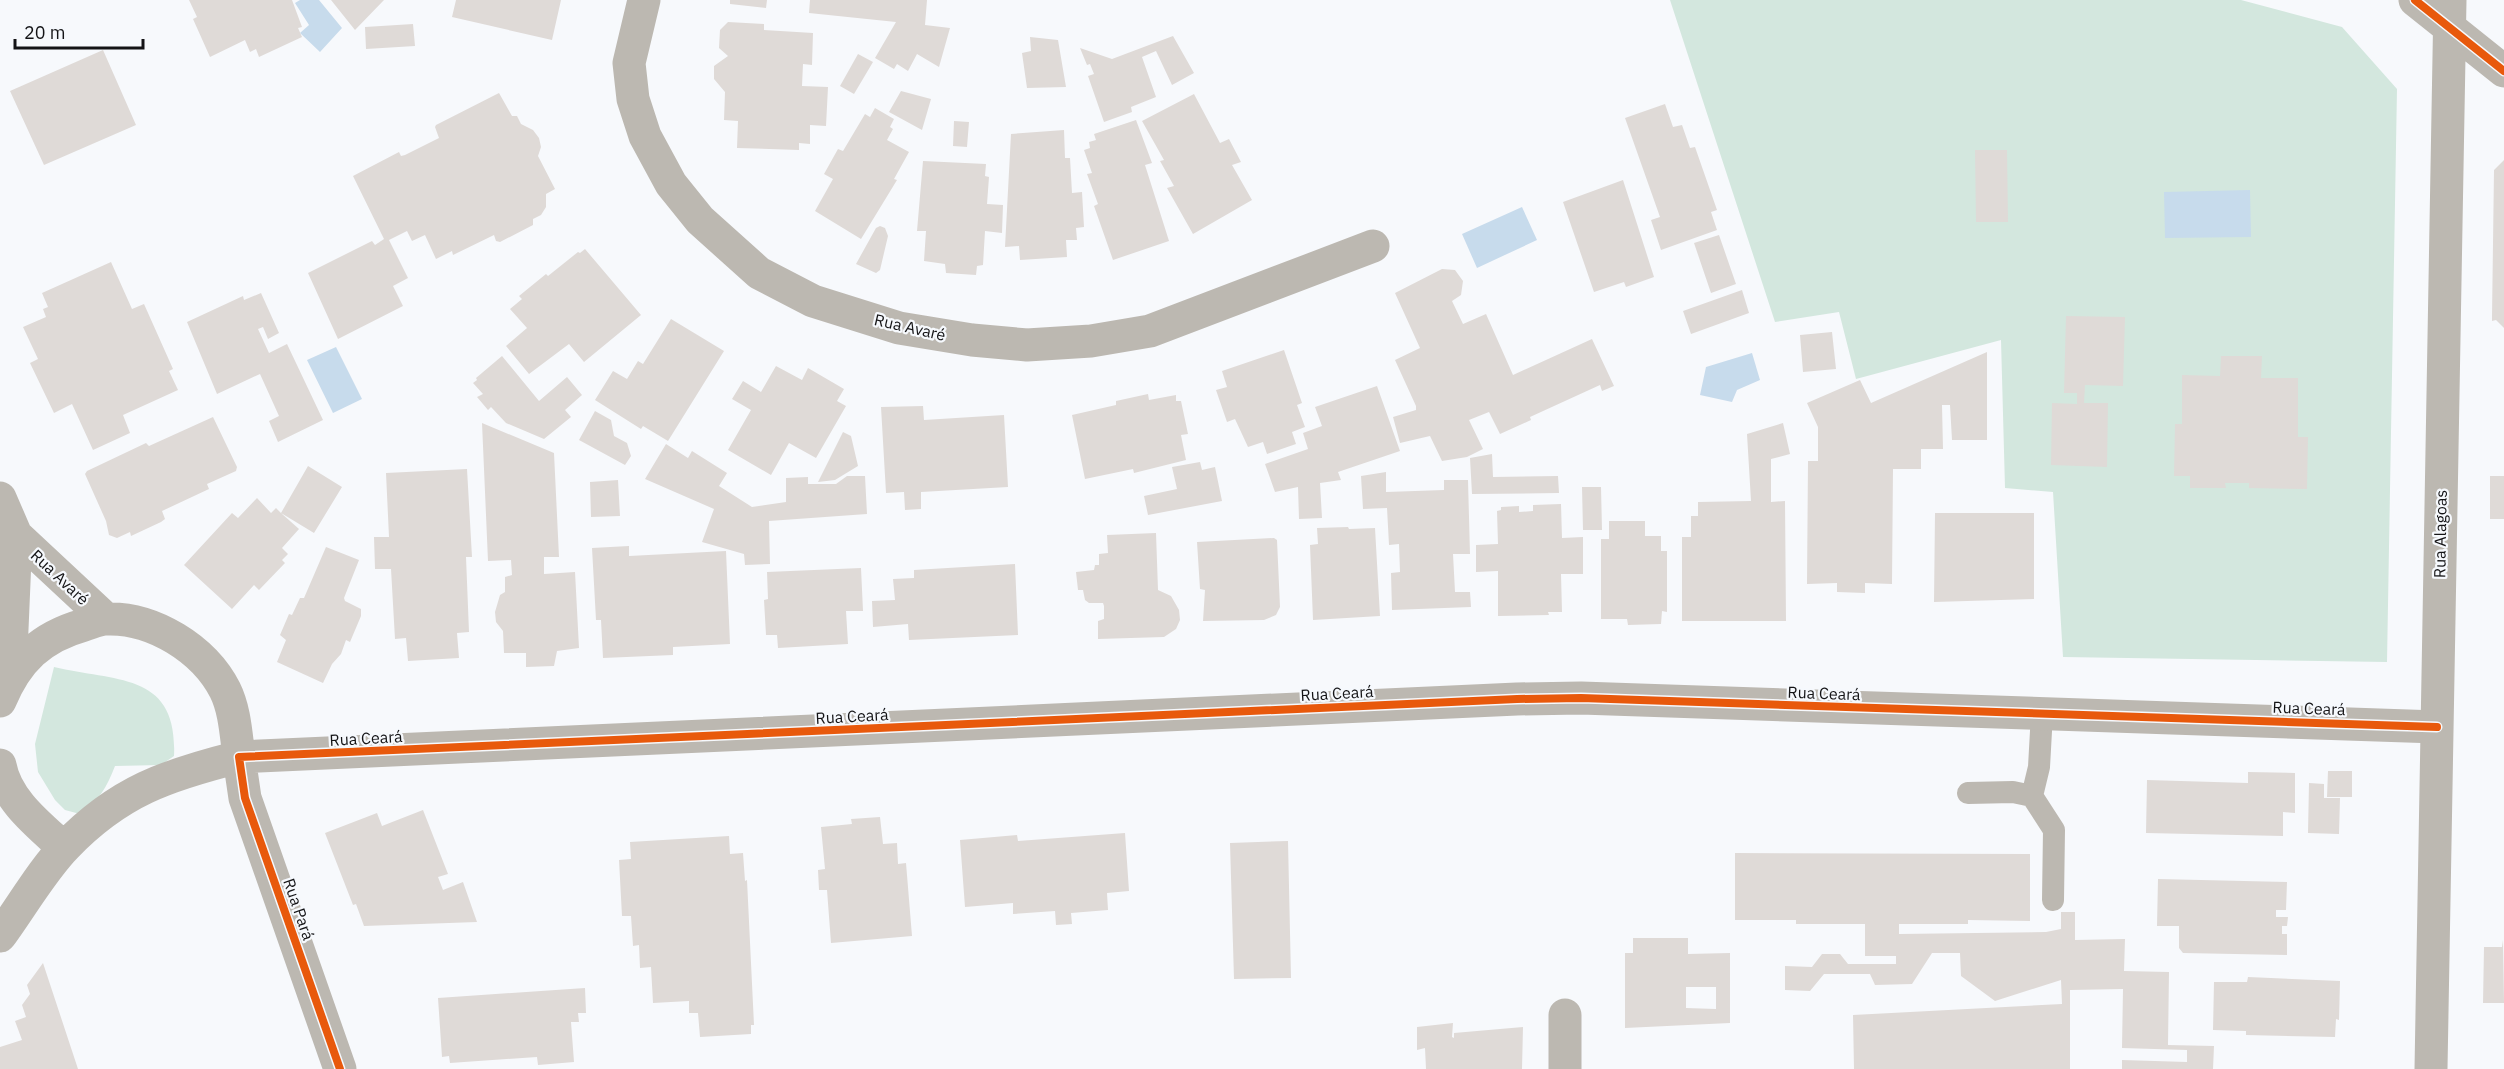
<svg xmlns="http://www.w3.org/2000/svg" width="2504" height="1069" font-family="'IBM Plex Sans',sans-serif">
	<style>
		.green { fill: #d3e7de }
		.water { fill: #c7dbec }
		.building { fill: #dfdad7; fill-rule: evenodd }
		.lines { fill: none; stroke-linecap: round; stroke-linejoin: round }
		.service { stroke: #bcb8b1; stroke-width: 22 }
		.minor { stroke: #bcb8b1; stroke-width: 33 }
		.cycleway-casing { stroke: #f6f9fd; stroke-width: 11 }
		.cycleway { stroke: #e8590c; stroke-width: 8 }
		.labels { text-anchor: middle; dominant-baseline: central; stroke-width: 4.5; stroke-linejoin: round; paint-order: stroke }
		.street-label { font-size: 16px; fill: #141416; stroke: #f6f9fd }
	</style>
	<rect width="100%" height="100%" fill="#f7f9fc"/>
	<!-- green -->
	<path class="green" d="M1670,0H2241L2342,27L2397,89L2387,662L2063,657L2053,492L2005,488L2001,340L1856,379L1839,312L1775,322Z
		M54,667C117,682 178,672 174,756L161,765L115,766C107,787 99,801 80,814L65,810L55,800L38,772L35,744Z"/>
	<!-- water -->
	<path class="water" d="M300,0H319L342,28L320,52L300,33L309,25L295,3Z
		M2250,190L2251,237L2165,238L2164,192Z
		M1522,207L1537,240L1477,268L1462,234Z
		M336,347L362,399L333,413L307,360Z
		M1752,353L1760,380L1737,390L1732,402L1700,395L1706,367Z"/>
	<!-- building -->
	<path class="building" d="M189,0H292L302,27L298,28L302,37L259,57L256,49L250,52L245,40L210,57L193,19L197,17Z
		M331,0H384L355,30Z
		M456,0H561L552,40L452,17Z
		M730,0H767L766,8L730,4Z
		M810,0H927L925,25L950,28L939,67L917,54L908,71L897,64L894,69L875,58L896,22L809,13Z
		M728,22L764,24V30L813,33L812,65L803,64L802,86L828,87L826,126L810,125V144L799,143V150L737,148L738,121L724,120L725,92L714,79V66L728,56L719,48L720,30Z
		M413,24L415,46L366,49L365,27Z
		M1173,36L1194,73L1172,85L1156,51L1142,57L1156,97L1131,107L1132,112L1104,122L1088,76L1094,74L1090,64L1087,65L1080,48L1112,59Z
		M1030,37L1058,40L1066,87L1027,88L1022,53L1031,51Z
		M103,50L136,125L44,165L10,91Z
		M858,54L873,62L854,94L840,86Z
		M901,91L931,99L922,130L889,112Z
		M499,93L512,116H517L521,124L533,130L539,138L541,147L538,156L555,189L546,194V207L541,215L533,219V225L500,242L496,241L494,235L453,255L452,251L436,259L425,235L412,241L407,231L389,240L408,278L393,286L403,306L338,339L308,273L372,241L375,245L384,239L353,176L399,152L401,156L405,155L439,138L435,127L436,125Z
		M1194,94L1220,143L1229,139L1241,162L1232,165L1252,200L1193,234L1167,188L1174,186L1160,161L1164,160L1142,121Z
		M1665,104L1673,127L1682,125L1690,148L1695,147L1717,210L1711,212L1717,230L1661,250L1651,220L1660,217L1625,118Z
		M875,108L894,119L890,127L893,129L887,140L909,152L894,179L897,180L861,239L815,211L833,179L824,174L838,149L843,151L865,114L870,117Z
		M1136,120L1152,163L1145,165L1169,241L1113,260L1094,206L1098,204L1087,174L1092,173L1084,150L1090,148L1089,142L1096,140L1094,134Z
		M954,121L969,122L967,147L953,146Z
		M1064,130L1065,158H1070L1072,193L1082,192L1084,227L1076,228L1077,240H1066L1067,257L1020,260L1019,246L1005,247L1011,134Z
		M1975,150H2007L2008,222H1976Z
		M2504,160V328L2496,320L2492,321V317L2494,170Z
		M923,161L986,164L985,176L989,177L987,204L1003,205L1002,233L985,231L983,265L977,266L976,275L946,273L945,264L924,261L926,231H917Z
		M1623,180L1654,277L1626,287L1624,282L1594,292L1563,202Z
		M880,226L885,228L888,236L880,270L876,273L856,264L876,228Z
		M1719,235L1736,284L1711,293L1694,243Z
		M585,249L641,315L584,362L569,344L529,374L506,346L527,328L510,309L522,299L519,296L546,274L548,276L578,252L580,253Z
		M111,262L132,309L144,304L173,369L169,371L178,390L123,415L130,433L93,450L72,404L54,413L30,363L38,359L23,327L46,317L43,309L48,307L42,293Z
		M1442,269L1455,270L1463,281L1461,295L1452,301L1463,324L1486,314L1513,375L1592,339L1614,386L1602,391L1600,385L1530,417L1531,420L1500,434L1489,412L1469,420L1483,449L1467,457L1442,461L1430,436L1400,443L1393,417L1416,410V406L1395,360L1420,348L1395,293Z
		M1742,290L1749,313L1691,334L1683,311Z
		M261,293L279,333L268,339L263,327L258,329L269,353L287,344L323,420L278,442L269,421L279,416L260,374L217,394L187,322L243,296L244,300Z
		M2066,316L2125,317L2123,386L2085,385L2084,403H2108L2107,467L2051,465L2052,403L2077,404V393H2064Z
		M671,319L724,351L668,441L643,426L641,429L595,400L613,371L627,379L638,361L643,364Z
		M1832,332L1836,369L1803,372L1800,335Z
		M1284,350L1302,403L1297,405L1305,427L1292,432L1296,444L1267,454L1263,442L1248,447L1235,419L1227,422L1216,390L1227,387L1222,371Z
		M1987,352V440H1952L1950,405H1942L1943,449H1921V469H1893L1892,584L1865,583V593L1837,592V583L1807,584L1808,461H1818V427L1807,403L1860,380L1871,403Z
		M502,356L539,401L567,377L582,395L565,410L571,417L544,439L506,423L491,407L488,410L477,397L483,394L473,383L477,380L476,378Z
		M2221,356H2262L2261,378H2298V437H2308L2307,489L2249,488V483H2225L2226,488H2190V476H2174L2175,424H2182V375L2220,376Z
		M776,366L802,380L808,368L844,389L837,401L846,406L816,458L789,443L771,475L728,450L751,410L732,399L743,381L761,392Z
		M1377,386L1400,451L1338,472L1341,480L1320,483L1322,518L1299,519L1298,487L1275,492L1265,464L1308,449L1303,433L1322,426L1315,407Z
		M1148,394L1149,400L1176,395V401H1181L1188,434L1181,435L1186,460L1134,473L1133,469L1085,479L1072,415L1116,405V401Z
		M923,406L924,420L1004,415L1008,487L921,492V509L905,510L904,492L886,493L881,407Z
		M595,411L611,420L614,436L627,443L631,456L625,465L579,440Z
		M213,417L237,467L236,471L207,484L209,489L162,511L165,519L161,522L131,536L130,532L117,538L109,535L106,521L85,474L87,471L146,443L149,446Z
		M482,423L554,453L559,557H544V574L575,572L579,648L557,651L554,666L526,667V653H504L503,631L496,622L495,612L500,595L505,592V577L512,575L511,560L488,561Z
		M1783,423L1790,454L1771,459V502L1785,501L1786,621H1682V537H1691V516H1698V502L1751,501L1747,434Z
		M843,432L851,436L858,466L835,480L818,482Z
		M666,444L688,458L692,451L727,473L719,486L752,507L786,502V478L808,477V484H836L847,476H865L867,514L769,521L770,564L745,565L744,554L702,542L714,509L645,479Z
		M1492,454L1493,477L1558,476L1559,493L1472,494L1470,458Z
		M1200,462L1202,470L1215,467L1222,501L1148,515L1144,496L1177,489L1172,467Z
		M308,466L342,487L314,533L281,513L299,529L282,548L288,554L282,560L285,563L259,590L254,585L232,609L184,565L232,513L238,518L257,498L271,513L276,508L281,513Z
		M467,469L472,557H466L469,632L457,633L459,658L408,661L406,638L395,639L391,569H375L374,537H389L386,473Z
		M1386,472V492L1444,490V480H1468L1470,554H1453L1455,592H1470L1471,607L1392,610L1391,573L1400,572L1399,544L1389,545L1387,508L1363,509L1361,476Z
		M2490,476H2504V519H2490Z
		M618,480L620,516L591,517L590,482Z
		M1582,487H1601L1602,530H1583Z
		M1561,504L1562,538L1583,537V574H1561L1562,612H1548L1549,615L1498,616V571L1476,572V545L1498,544L1497,511L1501,510V507L1519,506V512L1533,511V505Z
		M1935,513H2034V599L1934,602Z
		M1609,521H1645V536H1661V551H1667V612L1662,611L1661,624L1628,625L1627,619H1601V539H1609Z
		M1348,527L1349,529L1375,528L1380,616L1313,620L1310,545L1318,544L1317,528Z
		M1156,533L1158,590L1171,596L1179,610L1180,620L1176,629L1164,637L1098,639V621L1104,619V606L1103,603H1089L1085,600L1083,590H1078L1076,572L1094,570L1095,565H1099V554L1108,553L1107,535Z
		M1274,538L1277,540L1280,607L1276,615L1264,620L1203,621L1205,590L1200,589L1197,542Z
		M629,546V556L726,551L730,644L673,647V655L603,658L601,620H596L592,548Z
		M326,547L359,560L344,598L345,601L361,609V616L350,642L346,640L341,654L332,664L323,683L277,662L286,640L280,635L289,614L292,615L300,598H304Z
		M1015,564L1018,635L909,640L908,624L873,627L872,601L895,600L893,579L914,578V570Z
		M861,568L863,611H846L848,644L778,648L777,635H766L764,600L768,599L767,572Z
		M2328,771H2352V797H2327Z
		M2248,772L2295,773V813L2283,812V836L2146,833L2147,780L2248,783Z
		M2309,783L2324,784V798H2340L2339,834L2308,833Z
		M423,810L448,874L438,877L443,890L463,882L477,922L364,926L356,904L353,905L325,833L377,813L382,826Z
		M880,817L883,844L897,843L898,864L906,863L912,936L831,943L827,890H819L818,870L825,869L821,827L852,824L851,819Z
		M1125,833L1129,891L1107,893L1108,910L1071,913L1072,924L1056,925L1055,911L1013,914V903L965,907L960,840L1017,835L1018,841Z
		M729,836L730,854L743,853L745,881L747,880L754,1025H751V1034L700,1037L698,1013H689V1001L653,1003L651,967L640,968L639,945L633,946L631,916H622L619,860L631,859L630,842Z
		M1288,841L1291,978L1234,979L1230,843Z
		M1735,853L2030,854V921L1968,920V924H1899V934L2046,932L2061,929V912H2075V940L2125,939L2124,971L2169,972L2168,1045L2214,1046L2213,1069H2122V1060L2187,1062V1050L2122,1048L2123,989L2070,990V1069H1854L1853,1015L2062,1004L2061,980L1995,1001L1961,976L1960,953H1932L1912,984L1875,985L1870,974H1824L1810,991L1785,990V966L1812,967L1822,954H1840L1848,964H1896V956H1865V924H1796V920H1735Z
		M2158,879L2287,882L2286,910H2276V917H2288L2287,926H2282V934H2287V955L2183,953L2179,948V926H2157Z
		M1633,938H1688V954L1730,953V1023L1625,1028V953H1633ZM1686,987H1716V1009L1686,1008Z
		M2503,940L2504,1003H2483L2484,947H2502Z
		M43,963L78,1069H0V1047L22,1040L15,1021L26,1017L22,1005L30,994L27,985Z
		M2248,977L2340,981L2339,1020L2336,1019L2335,1037L2246,1035V1031L2213,1030L2214,982H2247Z
		M585,988L586,1013H578L579,1022H571L574,1062L538,1065L537,1057L450,1063L449,1056L442,1057L438,998Z
		M1453,1023L1452,1037L1454,1038V1033L1523,1027L1522,1069H1426L1425,1048L1417,1050V1027Z"/>
	<g class="lines">
		<!-- service -->
		<path class="service" d="M1968,793L2013,792L2032,796L2054,830L2053,900
			M2032,796L2039,767L2042,713"/>
		<!-- minor -->
		<path class="minor" d="M644,0L629,63L633,99L645,136L671,184L700,220L759,273L813,301L899,328L972,340L1027,345L1091,341L1150,331L1373,246
			M2415,0L2504,71
			M0,498L16,535L105,618
			M10,676L16,535
			M0,701C17,660 41,637 84,625C91,623 99,619 106,619C153,617 204,649 225,690C235,710 236,735 239,757C167,775 119,791 66,846C43,869 20,909 0,936
			M0,765C6,800 39,825 64,848
			M1565,1015V1069
			M340,1069L245,798L239,757L1517,699L1581,698L2437,727
			M2431,1069L2450,0"/>
		<!-- cycleway casing -->
		<g class="cycleway-casing">
			<path id="cycleway" d="M2415,0L2504,71
				M340,1069L245,798L239,757L1517,699L1581,698L2437,727"/>
		</g>
		<!-- cycleway -->
		<use href="#cycleway" class="cycleway"/>
	</g>
	<g class="labels">
		<!-- street labels -->
		<g class="street-label">
			<text transform="translate(910 327) rotate(13)">Rua Avaré</text>
			<text transform="translate(2440 534) rotate(-89)">Rua Alagoas</text>
			<text transform="translate(60 577) rotate(43)">Rua Avaré</text>
			<text transform="translate(1337 693) rotate(-3)">Rua Ceará</text>
			<text transform="translate(1824 693) rotate(2)">Rua Ceará</text>
			<text transform="translate(2309 708) rotate(2)">Rua Ceará</text>
			<text transform="translate(852 716) rotate(-3)">Rua Ceará</text>
			<text transform="translate(366 738) rotate(-3)">Rua Ceará</text>
			<text transform="translate(299 909) rotate(71)">Rua Pará</text>
		</g>
	</g>
	<!-- scale -->
	<path d="M15 39v9h128v-9" fill="none" stroke="#141416" stroke-width="3"/>
	<text x="24" y="39" font-size="18" fill="#141416" stroke="#f6f9fd" stroke-width="4.5" paint-order="stroke">20 m</text>
</svg>
